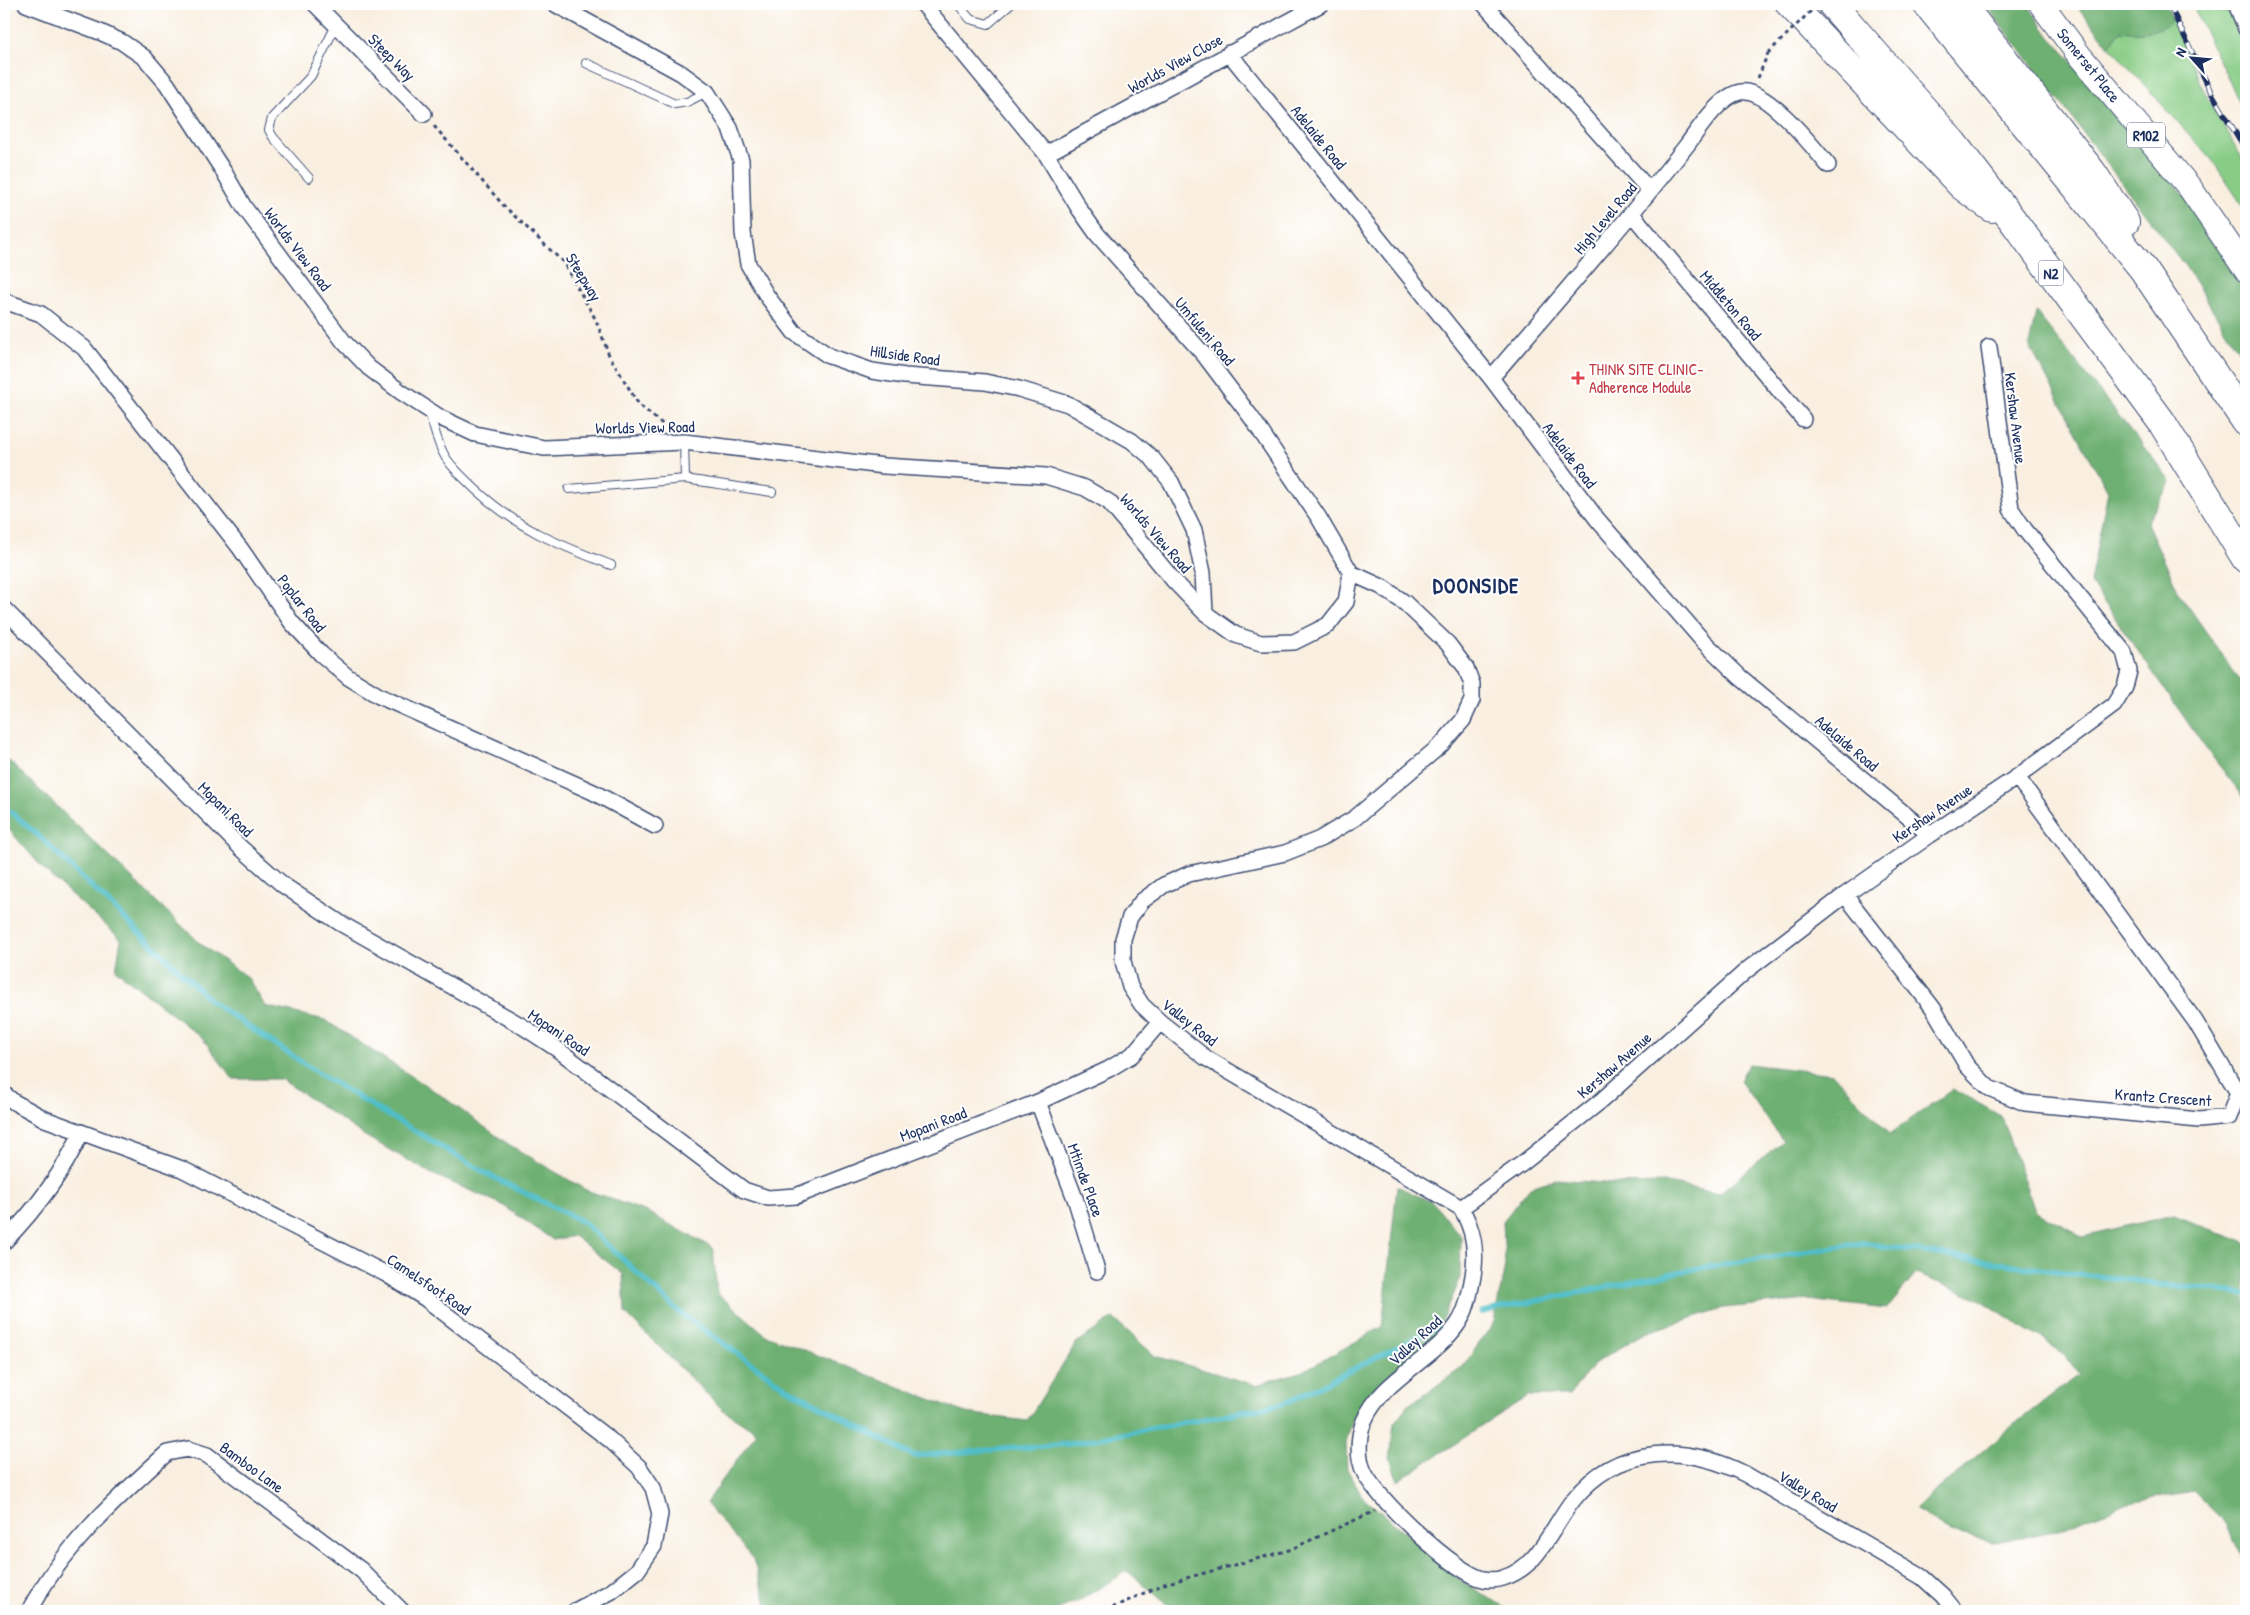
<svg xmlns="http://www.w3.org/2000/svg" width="2250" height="1615" font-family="'Patrick Hand',sans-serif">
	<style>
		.green { fill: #88cc85; stroke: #527e72 }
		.forest { fill: #6eb072; stroke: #447068 }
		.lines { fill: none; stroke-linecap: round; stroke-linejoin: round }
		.stream { stroke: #50bdc8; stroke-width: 5.5 }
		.service-casing { stroke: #3c4c72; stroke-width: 10 }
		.minor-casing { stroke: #3c4c72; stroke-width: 18 }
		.primary-casing { stroke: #3c4c72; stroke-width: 26 }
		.motorway-casing { stroke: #3c4c72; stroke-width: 30 }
		.path { stroke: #3c4c72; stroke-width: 3; stroke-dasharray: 4 4; stroke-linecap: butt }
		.service { stroke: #fff; stroke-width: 8 }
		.minor { stroke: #fff; stroke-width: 15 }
		.primary { stroke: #fff; stroke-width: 24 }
		.motorway { stroke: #fff; stroke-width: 28 }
		.rail-casing { stroke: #1b2f5e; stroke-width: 5.5 }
		.rail { stroke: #fff; stroke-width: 4; stroke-dasharray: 11; stroke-linecap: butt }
		.path-bridge { stroke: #3c4c72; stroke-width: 3; stroke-dasharray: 4 4; stroke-linecap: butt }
		.health-dot { fill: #e0444e; stroke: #fff; stroke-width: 2 }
		.labels { text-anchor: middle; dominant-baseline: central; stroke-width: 4; stroke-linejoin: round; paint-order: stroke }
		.shield { fill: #fff; stroke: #5f6d8e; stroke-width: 1 }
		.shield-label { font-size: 15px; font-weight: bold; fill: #1b2f5e }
		.street-label { font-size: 16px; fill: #1b2f5e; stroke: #fff }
		.health-label { font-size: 16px; fill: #be3a42; stroke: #fff; text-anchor: start }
		.district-label { font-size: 21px; font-weight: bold; letter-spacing: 1px; fill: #1b2f5e; stroke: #fff }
	</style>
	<rect width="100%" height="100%" fill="#fff"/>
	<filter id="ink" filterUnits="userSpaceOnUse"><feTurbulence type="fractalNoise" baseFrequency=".02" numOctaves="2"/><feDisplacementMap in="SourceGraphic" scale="10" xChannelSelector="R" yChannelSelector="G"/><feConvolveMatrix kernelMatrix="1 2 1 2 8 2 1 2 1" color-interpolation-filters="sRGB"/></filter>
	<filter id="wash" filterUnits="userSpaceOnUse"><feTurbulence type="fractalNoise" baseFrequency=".0096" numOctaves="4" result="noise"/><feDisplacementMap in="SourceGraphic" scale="20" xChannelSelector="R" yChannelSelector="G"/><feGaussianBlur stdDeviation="1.12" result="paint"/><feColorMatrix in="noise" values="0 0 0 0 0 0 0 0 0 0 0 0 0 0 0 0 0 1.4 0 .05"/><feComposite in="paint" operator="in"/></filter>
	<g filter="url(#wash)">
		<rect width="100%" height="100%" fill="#f9efe0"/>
		<!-- green -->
		<path class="green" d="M2192,4H2230L2238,29L2246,44V116Z
			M2173,19L2204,91L2246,165V211L2212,160L2109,46L2120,31C2142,33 2156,34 2173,19Z"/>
		<!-- forest -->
		<path class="forest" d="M1985,4H2027L2050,37L2102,93L2192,205L2246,285V363L2185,266Z
			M2075,4H2165L2173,19C2156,34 2142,33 2120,31L2109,46Z
			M2036,312L2171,481L2147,523L2179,593L2246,689V800L2204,746L2090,582L2108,491L2029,345Z
			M4,756L202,945L248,978L265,1006L325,1020L439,1094L508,1144L586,1190L647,1212L713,1248L717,1293L766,1335L966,1413L1027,1421L1076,1343L1113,1318L1155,1356L1256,1385L1303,1371L1382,1327L1397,1186L1432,1202L1461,1236L1460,1280L1435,1337L1366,1397L1353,1418L1346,1443L1347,1469L1362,1496L1460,1580L1511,1611H1175L1127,1571L1077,1602L1053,1611H769L753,1559L706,1503L757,1432L723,1410L625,1313L623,1274L574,1236L553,1240L501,1204L432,1174L365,1136L281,1079H233L203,1039L116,970L121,939L47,873L4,824Z
			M1748,1064L1833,1074L1890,1134L1953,1089L2001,1116L2035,1211L2082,1236L2174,1215L2246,1243V1571L2228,1525L2194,1492L2134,1501L2057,1530L1997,1543L1950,1532L1915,1509L2007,1430L2079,1374L2063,1353L1978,1298L1916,1274L1887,1309L1808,1300L1723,1308L1645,1333L1595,1363L1569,1396H1528L1398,1481L1390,1459L1394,1423L1407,1406L1462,1368L1494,1322L1505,1266L1503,1221L1530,1187L1556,1179L1614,1184L1668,1183L1719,1194L1783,1141L1740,1081Z"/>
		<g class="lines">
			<!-- stream -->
			<path class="stream" d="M4,806L41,838L212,1002L321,1075L485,1173L583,1222L679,1312L785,1387L913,1456L1069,1444L1284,1404L1439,1326
				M1482,1312L1694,1269L1862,1243L2047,1270L2246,1294"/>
		</g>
	</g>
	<g filter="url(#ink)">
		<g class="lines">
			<!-- service casing -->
			<g class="service-casing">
				<path id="service" d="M958,4L970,19L988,24L1011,4
					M586,63L675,104L687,102L707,92
					M309,178L273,137L269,130L272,118L311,76L336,25
					M429,412C434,427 437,444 446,458C454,470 465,479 475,489C518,529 557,544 611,565
					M684,442L685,479
					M569,489L685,479L772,492"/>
			</g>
			<!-- minor casing -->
			<g class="minor-casing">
				<path id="minor" d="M26,4L100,32L122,42L145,58L167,84L224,172L244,207L344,342L369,368L401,392L441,418L475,434L544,448L684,442L884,466L1046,476L1085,488L1109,502L1174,581L1205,613L1236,635L1261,643L1294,642L1328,625L1346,602L1351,573
					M315,4L424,114
					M555,4L681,73L707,92L730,128L741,160L743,233L748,264L767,296L794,332L829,356L872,371L905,376L985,382L1019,389L1068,404L1132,441L1152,458L1171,482L1194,530L1203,573L1205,613
					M923,4L1046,154L1080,210L1097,234L1205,356L1251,417L1319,518L1351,573L1382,587L1405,603L1448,644L1466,668L1472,684V700L1463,720L1441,745L1355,818L1320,839L1285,853L1189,874L1164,885L1142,901L1130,917L1123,939V961L1130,987L1142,1005L1160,1022L1206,1058L1461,1208C1474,1230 1477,1251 1473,1276C1470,1292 1467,1312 1457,1325C1431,1362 1382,1379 1364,1421C1358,1437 1357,1456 1364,1472C1376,1498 1455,1573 1483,1579C1489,1580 1498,1580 1503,1578C1539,1567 1551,1528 1573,1500C1617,1444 1686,1444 1745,1474L1922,1577L1943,1596L1955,1611
					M1484,4L1650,191
					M2236,4L2246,29
					M1229,53L1491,378L1597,519L1703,641L1740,677L1930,835
					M1046,154L1321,4
					M1632,214L1803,419
					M4,301L41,314L84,348L240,548L292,623L321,654L348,677L379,696L593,792L655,826
					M1491,378C1557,301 1624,225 1687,145C1698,130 1720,96 1740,92C1766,87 1813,147 1828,165
					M4,609L241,848L283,885L340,923L522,1026L557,1049L744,1190L768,1198L796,1196L1038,1102L1109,1069L1132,1055L1160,1022
					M1845,895L1933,1008L1967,1066L1989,1088L2025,1103L2199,1120L2229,1117L2238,1093L2195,1021L2017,777
					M4,1094L14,1102L45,1119L182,1169L386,1274L426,1299L610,1440L639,1467L653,1488L660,1514L654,1546L637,1571L612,1591L575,1611
					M1038,1102L1076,1201L1097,1271
					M1461,1208L1523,1163L1602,1100L1747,970L1845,895L1930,835L2017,777L2114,705L2125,687L2129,671L2124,652L2025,530L2011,509L1989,347
					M4,1242C36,1209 62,1175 81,1133
					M29,1611C61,1549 116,1499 167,1453L188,1449L207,1455L361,1570L402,1611"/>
			</g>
			<!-- primary casing -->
			<g class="primary-casing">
				<path id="primary" d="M2041,4L2079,55L2190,188L2246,270"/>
			</g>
			<!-- motorway casing -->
			<g class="motorway-casing">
				<path id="motorway" d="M1790,4L1962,186L1992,208
					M1832,4L1953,143L2011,218L2161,421L2246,559
					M1927,4L2143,269L2246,422
					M1961,4L2092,172L2125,222"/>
			</g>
			<!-- path -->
			<path class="path" d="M1758,78L1768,53
				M434,126L504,206L563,262L596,320L609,355L639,405L665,426
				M1105,1611L1164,1584L1289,1550L1375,1511"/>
			<!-- service -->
			<use href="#service" class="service"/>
			<!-- minor -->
			<use href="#minor" class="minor"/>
			<!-- primary -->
			<use href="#primary" class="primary"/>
			<!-- motorway -->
			<use href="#motorway" class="motorway"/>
			<!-- rail casing -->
			<g class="rail-casing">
				<path id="rail" d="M2169,4L2211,92L2246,150"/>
			</g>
			<!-- rail -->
			<use href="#rail" class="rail"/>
			<!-- path-bridge -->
			<path class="path-bridge" d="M1768,53L1818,4"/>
		</g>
	</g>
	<!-- markers -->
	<path class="health-dot" d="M1575.5 370.5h5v5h5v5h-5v5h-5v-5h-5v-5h5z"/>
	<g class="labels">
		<!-- shield labels -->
		<g class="shield">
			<rect x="2127" y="122.5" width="38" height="25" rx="4"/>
			<rect x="2038.5" y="260.5" width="25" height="25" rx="4"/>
		</g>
		<g class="shield-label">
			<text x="2146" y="135">R102</text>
			<text x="2051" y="273">N2</text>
		</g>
		<!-- street labels -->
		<g class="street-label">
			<text transform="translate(392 57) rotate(45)">Steep Way</text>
			<text transform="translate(1175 63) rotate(-29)">Worlds View Close</text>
			<text transform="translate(2089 65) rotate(51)">Somerset Place</text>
			<text transform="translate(1319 137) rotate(51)">Adelaide Road</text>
			<text transform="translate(1605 218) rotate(-50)">High Level Road</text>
			<text transform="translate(298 249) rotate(53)">Worlds View Road</text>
			<text transform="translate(584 277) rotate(58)">Steepway</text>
			<text transform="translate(1731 305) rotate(50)">Middleton Road</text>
			<text transform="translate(1205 331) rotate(50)">Umfuleni Road</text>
			<text transform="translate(905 355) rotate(8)">Hillside Road</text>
			<text transform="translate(2016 418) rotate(83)">Kershaw Avenue</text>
			<text transform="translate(645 427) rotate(-1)">Worlds View Road</text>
			<text transform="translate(1570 455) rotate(53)">Adelaide Road</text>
			<text transform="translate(1156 533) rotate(49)">Worlds View Road</text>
			<text transform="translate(302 603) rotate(52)">Poplar Road</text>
			<text transform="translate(1847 743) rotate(40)">Adelaide Road</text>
			<text transform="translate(226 809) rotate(45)">Mopani Road</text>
			<text transform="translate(1932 813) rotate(-34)">Kershaw Avenue</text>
			<text transform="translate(1190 1022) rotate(38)">Valley Road</text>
			<text transform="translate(559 1032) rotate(34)">Mopani Road</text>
			<text transform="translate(1614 1065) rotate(-41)">Kershaw Avenue</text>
			<text transform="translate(2163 1097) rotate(4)">Krantz Crescent</text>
			<text transform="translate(933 1124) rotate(-21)">Mopani Road</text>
			<text transform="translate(1086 1180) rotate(70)">Mtimde Place</text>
			<text transform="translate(429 1284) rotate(34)">Camelsfoot Road</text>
			<text transform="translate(1415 1340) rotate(-43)">Valley Road</text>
			<text transform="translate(252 1467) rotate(36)">Bamboo Lane</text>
			<text transform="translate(1808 1491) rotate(31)">Valley Road</text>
		</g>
		<!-- health labels -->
		<g class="health-label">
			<text x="1589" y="369">THINK SITE CLINIC-<tspan x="1589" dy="18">Adherence Module</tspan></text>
		</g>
		<!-- district labels -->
		<g class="district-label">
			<text x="1476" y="585">DOONSIDE</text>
		</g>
	</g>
	<!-- margin -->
	<rect width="2250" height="1615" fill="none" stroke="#fff" stroke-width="20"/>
	<!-- north arrow -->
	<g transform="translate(2192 58) rotate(297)" stroke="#ffffff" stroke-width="4" paint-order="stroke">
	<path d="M0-4L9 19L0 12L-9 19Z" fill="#1b2f5e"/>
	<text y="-8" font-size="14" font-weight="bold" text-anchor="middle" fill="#1b2f5e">N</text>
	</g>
</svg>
